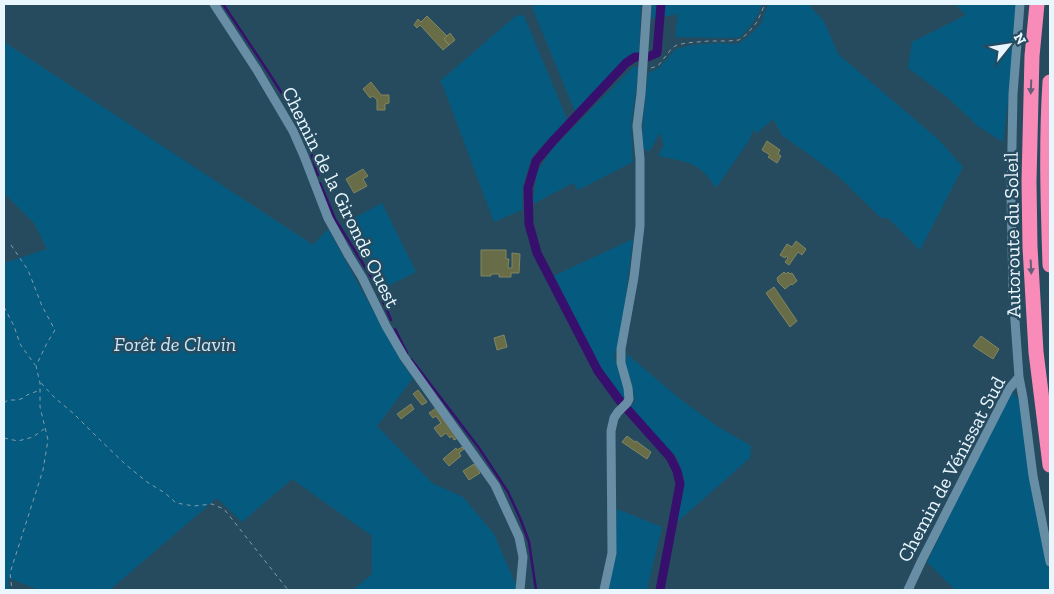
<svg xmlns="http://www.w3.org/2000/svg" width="1054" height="594" font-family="'Zilla Slab',serif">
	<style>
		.green { fill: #055b7f }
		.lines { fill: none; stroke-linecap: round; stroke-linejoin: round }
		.stream { stroke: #37106d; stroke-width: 2.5 }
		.canal { stroke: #37106d; stroke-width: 9 }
		.building { fill: #686d48; stroke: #818660 }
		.path { stroke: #839caa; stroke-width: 1; stroke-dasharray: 4 4; stroke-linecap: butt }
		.minor { stroke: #688ea5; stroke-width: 9 }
		.motorway { stroke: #f88bb8; stroke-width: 15 }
		.oneway { fill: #655e7a }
		.labels { text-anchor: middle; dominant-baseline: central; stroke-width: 5; stroke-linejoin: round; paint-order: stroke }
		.street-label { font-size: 20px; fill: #eaf6fe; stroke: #264b5f }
		.park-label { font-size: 20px; font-style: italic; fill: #cde7f7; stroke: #264b5f }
	</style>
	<rect width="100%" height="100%" fill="#264b5f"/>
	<!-- green -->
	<path class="green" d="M540,4H641L639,53L630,56L576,114L532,7Z
		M652,4H762C758,18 750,27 740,37L728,38L675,37L678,14L651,19Z
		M768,4H808L824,21L838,54L938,139L963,167L920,250L888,218H881L837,175L782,135L773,119L756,134L753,129L750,139L716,188C699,161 687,162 658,156L664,145L660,133L649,152L642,147L643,122L648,73L659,68L676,49L692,45L717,43L738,44L749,36L761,24Z
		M955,4H1017L1011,79L1003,142L979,127L947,97L908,68L912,42L966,15Z
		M517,15L524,16L567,119L532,157L523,185L522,210L494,222L443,86L440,81Z
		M4,42L313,245L328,229L402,363L413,378L377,426L432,483L463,497L494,534L516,585L515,590H353L372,574V536L292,479L242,522L217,498L112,588L108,590H40L8,578L9,590H4V263L47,249L34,223L4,193Z
		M633,67H639L631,126L633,162L578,190L573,183L535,203L533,201L537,172L552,149Z
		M382,203L416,272L382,289L370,266L343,224Z
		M633,239L620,340L614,356L626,396L621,398L597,363L553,276Z
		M627,354L680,399L717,426L751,446L750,458L676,523L684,479L677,458L630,408L635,401L631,380L625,367Z
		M1011,390L1022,404L1050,577V590H955L927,562Z
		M617,509L662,527L647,590H608L615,556Z"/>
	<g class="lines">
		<!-- stream -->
		<path class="stream" d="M223,4L267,70L302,125L318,175
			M320,183L335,219L375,283L391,320
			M395,329L407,353
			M411,359L479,448L508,492L520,518L529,542L536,590"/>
		<!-- canal -->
		<path class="canal" d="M660,590L680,484L677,471L670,457L620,401L598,371L537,253L529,224L528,188L536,161L553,141L626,63L635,57H648L657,53L661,4"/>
	</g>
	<!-- building -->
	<path class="building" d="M427,16L447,36L444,39L449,45L443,50L420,25L417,28L414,25L418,19L421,22Z
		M450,33L455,40L449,45L444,39Z
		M371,82L381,95H389V103L385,104V110H377V100L373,96L370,98L363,89Z
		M767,141L780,150L778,154L781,156L777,163L768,157L770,155L762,150Z
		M363,169L368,176L363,179L367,186L354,193L346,179Z
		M796,241L806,249L802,255L798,252L789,265L785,262L788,258L786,256L785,258L780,255L787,244L792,247Z
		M481,250H506V259H509L508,268H512V253L520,254L519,273H511V277H499V274H491V276H481Z
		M784,272L786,274L788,272L790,274L792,273L797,281L792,285L791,284L785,289L778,282L777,278Z
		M774,287L797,321L790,327L766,293Z
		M504,335L507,347L497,350L494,338Z
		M981,336L999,349L993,359L973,346Z
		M418,390L427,402L422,405L413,394Z
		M411,404L414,409L401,419L397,414Z
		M436,408L458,438L454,440L452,436L450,438L446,433L441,437L434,428L441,423L436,416L433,418L429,413Z
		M627,436L635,442L636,441L651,452L647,459L622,442Z
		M462,447L464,449L459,453L461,456L449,466L443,459L456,448L457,450Z
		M474,464L480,473L469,480L463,471Z"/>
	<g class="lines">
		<!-- path -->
		<path class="path" d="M651,68L658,66L672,48L677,45L686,43L709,41H728L739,40L747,34L757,22L765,4
			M11,245L28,270L42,306L55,330L47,343L36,366L40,383V407L48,440L43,470L10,573L12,590
			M4,307L14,326L20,344L35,365
			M41,383L54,397L74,414L96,436L125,464L147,482L165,493L176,503L194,506L212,504L224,509L288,590
			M4,403L8,400H17L24,398L27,395L40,390
			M4,438L18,441L33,437L44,429"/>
		<!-- minor -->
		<path class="minor" d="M214,4L257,70L293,131L304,156L314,182L328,218L349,256L362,277L386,326L404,357L495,485L519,537L523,557L520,590
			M1019,377L1023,398L1033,476L1050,562
			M604,590L612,553L611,431L614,418L618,412L627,403L629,399L628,388L621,363V349L634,277L640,226V159L637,126L641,94L647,4
			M908,590L922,560L1009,389L1019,377L1013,293L1011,195L1013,94L1020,4"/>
		<!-- motorway -->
		<path class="motorway" d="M1037,4L1032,56L1029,181L1030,247L1036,352L1050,465
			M1050,82C1046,143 1048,204 1050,265"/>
	</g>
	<!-- one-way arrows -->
	<defs><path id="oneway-solid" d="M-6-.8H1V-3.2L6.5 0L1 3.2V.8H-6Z" transform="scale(1.25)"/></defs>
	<g class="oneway">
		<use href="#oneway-solid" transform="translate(1031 87) rotate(92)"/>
		<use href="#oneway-solid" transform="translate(1031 267) rotate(87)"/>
	</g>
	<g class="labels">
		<!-- street labels -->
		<g class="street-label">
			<text transform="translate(341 197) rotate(64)">Chemin de la Gironde Ouest</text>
			<text transform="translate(1012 235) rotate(-91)">Autoroute du Soleil</text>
			<text transform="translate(951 469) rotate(-62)">Chemin de Vénissat Sud</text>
		</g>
		<!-- park labels -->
		<g class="park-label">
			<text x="175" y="344">Forêt de Clavin</text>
		</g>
	</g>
	<!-- border -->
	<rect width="1054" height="594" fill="none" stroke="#eaf6fe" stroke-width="10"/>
	<!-- north arrow -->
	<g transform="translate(1009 45) rotate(60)" stroke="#264b5f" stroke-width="4" paint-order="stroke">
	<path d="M0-4L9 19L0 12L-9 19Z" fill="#eaf6fe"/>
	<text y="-8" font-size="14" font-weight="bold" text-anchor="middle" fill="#eaf6fe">N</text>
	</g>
</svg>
